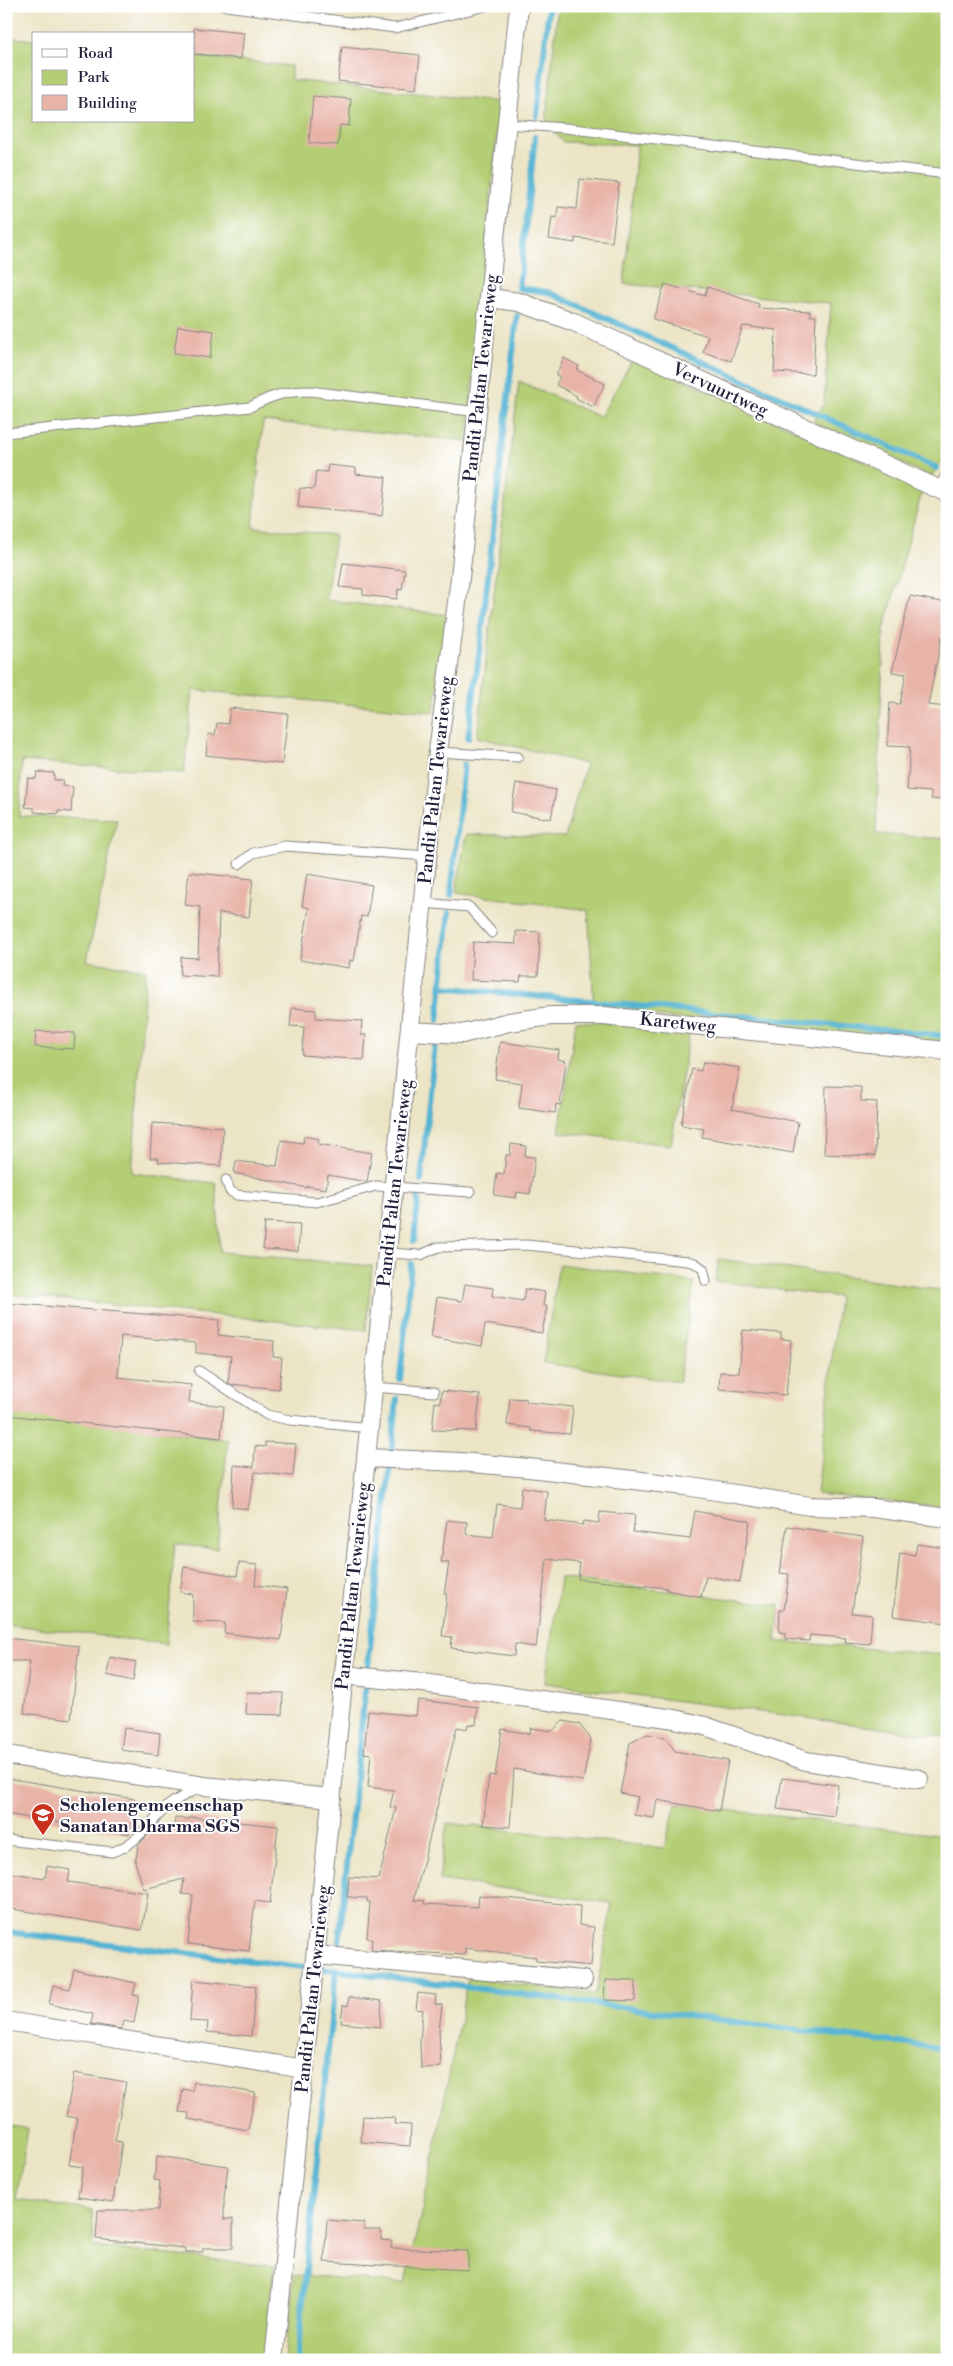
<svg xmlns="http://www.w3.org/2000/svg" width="953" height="2366" font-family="'Libre Bodoni',serif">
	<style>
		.green { fill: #b4ce74; stroke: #6b7858 }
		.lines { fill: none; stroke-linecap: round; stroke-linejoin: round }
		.stream { stroke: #54b4d3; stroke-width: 6 }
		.building { fill: #e8b4a8 }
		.lane-casing { stroke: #868380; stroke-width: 11 }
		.street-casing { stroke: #868380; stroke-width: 20 }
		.lane { stroke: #fff; stroke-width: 9 }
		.street { stroke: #fff; stroke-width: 18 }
		.labels { text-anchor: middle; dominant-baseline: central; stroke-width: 4; stroke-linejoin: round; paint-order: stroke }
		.street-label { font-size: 18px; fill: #22223b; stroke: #fff }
		.poi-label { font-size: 18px; font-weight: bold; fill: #22223b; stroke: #fff; text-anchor: start }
	</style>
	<rect width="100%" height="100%" fill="#fff"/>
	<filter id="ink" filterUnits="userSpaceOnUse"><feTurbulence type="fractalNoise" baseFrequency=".02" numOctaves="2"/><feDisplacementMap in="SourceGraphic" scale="10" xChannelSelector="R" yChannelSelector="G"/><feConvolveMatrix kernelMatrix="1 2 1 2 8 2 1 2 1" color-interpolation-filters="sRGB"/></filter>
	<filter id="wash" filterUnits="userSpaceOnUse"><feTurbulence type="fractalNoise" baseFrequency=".0096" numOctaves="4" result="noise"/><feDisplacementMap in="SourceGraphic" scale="20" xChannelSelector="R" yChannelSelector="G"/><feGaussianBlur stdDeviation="1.12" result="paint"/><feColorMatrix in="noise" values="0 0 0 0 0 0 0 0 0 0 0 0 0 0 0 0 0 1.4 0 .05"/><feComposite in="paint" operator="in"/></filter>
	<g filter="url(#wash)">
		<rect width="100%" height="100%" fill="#ebe4c5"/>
		<!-- green -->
		<path class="green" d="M558,6H947V442L944,459L931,477L813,422L824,404L831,303L624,284L637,145L563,142L546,121Z
			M6,37L34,40V121H194V56L291,66V80L500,102L467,441L263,421L253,527L335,535L326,600L448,615L434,712L193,690L184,773L22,761L19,816L117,819L87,961L146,970L132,1173L216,1183L220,1252L372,1266L366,1330L6,1294Z
			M634,357L923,488L884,630L876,834L947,839V1046L593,1010V989L588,910L456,893L466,834L565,837L586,764L477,737L519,381L600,417Z
			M576,1021L690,1028L671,1145L559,1132Z
			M719,1259L947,1291V1507L817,1494L839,1297L715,1281Z
			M559,1264L694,1282L679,1382L543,1363Z
			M6,1411L228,1440L217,1549L175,1544L166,1644L6,1624Z
			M560,1578L780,1605L776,1641L947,1655V1737L545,1683Z
			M676,1804L947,1836V2360H284L294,2275L405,2283L427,2188L468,1978L596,1994L612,1903L439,1880L447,1823L664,1848Z
			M6,2125L28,2129L16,2200L92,2210L94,2247L274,2266L266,2360H6Z"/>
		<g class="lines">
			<!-- stream -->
			<path class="stream" d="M537,116L549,6
				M535,137L519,288L548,292L937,468
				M468,738L480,648L517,316
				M451,895L464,764
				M441,987L947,1036
				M438,1020L449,912
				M421,1180L435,1044
				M414,1241L419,1193
				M400,1379L411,1264
				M392,1450L397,1399
				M368,1666L390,1468
				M6,1932L303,1967
				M339,1941L366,1682
				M325,1969L947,2049
				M297,2360L336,1971"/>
		</g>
		<g id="blocks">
			<!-- building -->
			<path class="building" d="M194,28L244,33L241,59L194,54Z
				M342,47L420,55L416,89L338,81Z
				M313,96L351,99L349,126L340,125L338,145L309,143Z
				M580,179L619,183L612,242L575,238V243L549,239L552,217L557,218L558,207L577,209Z
				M665,284L705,296L707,287L759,304L758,308L810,311V316H816L813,374L774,372L776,330L743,326L731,361L703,352L708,336L653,319Z
				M178,326L214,331L210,358L174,353Z
				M564,358L579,366L577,370L605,384L593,407L576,398L577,396L556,385L560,377L556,375Z
				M328,465L356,468V474L386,477L382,516L298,507L300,488L314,489L316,471L327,472Z
				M343,563L405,570L402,590L398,589L397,599L363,595V589L339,587Z
				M910,596L947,603V637L942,636L928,705L947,707V800L931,799V792L907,790L910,747L887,746L890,703L900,704L906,674L892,672Z
				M230,708L288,714L282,764L206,755L208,734L215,735L217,723L228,724Z
				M37,772L54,773V780H63L62,786L73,787L71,812L58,811V814L34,812V808L25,807L28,778L36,779Z
				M516,783L556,790L551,819L511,812Z
				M189,872L253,879L249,917L219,913L217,977L180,975L181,957L198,958L200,907L185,905Z
				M307,874L372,885L367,917L361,916L354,961L350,960L349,968L300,960L309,908L302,906Z
				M516,931L540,932L538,976H521L520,982L471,980L473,942L516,944Z
				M292,1008L316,1010V1018L362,1021L361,1035H366L364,1060L302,1055L304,1027L290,1026Z
				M36,1031L75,1033L74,1049L35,1047Z
				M500,1042L559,1050L558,1059L566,1061L560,1105L556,1104L555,1113L519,1108L522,1083L495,1079Z
				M703,1062L740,1068L732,1109L798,1122L793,1153L702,1137L704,1129L681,1125L692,1069L701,1071Z
				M826,1086L861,1087V1101L877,1102L875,1156L824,1154Z
				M152,1123L223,1127L221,1166L158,1162L159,1158H150Z
				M304,1136L319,1139L318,1144L372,1153L367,1182L328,1175L326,1189L307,1186V1188L234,1173L236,1161L277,1166L281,1140L303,1143Z
				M511,1144L526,1146L525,1156L535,1157L530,1194L517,1192L516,1198L494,1195L497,1173L504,1174L506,1155H510Z
				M265,1222L300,1224L298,1251L263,1249Z
				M465,1284L493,1288L492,1296L523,1301L525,1289L545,1292L543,1306H547L542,1333L485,1324L482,1346L431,1337L437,1297L462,1301Z
				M6,1303L219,1320L218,1335L274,1341L273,1357L282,1358L279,1389L230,1384L228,1383L231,1356L196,1353V1343L121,1336L118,1377L191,1385L189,1402L224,1406L221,1438L6,1415V1373L9,1346H6Z
				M743,1330L781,1333V1339L791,1340L786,1395L719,1389L720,1372L739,1373Z
				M442,1391L480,1395L476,1431L432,1430L435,1402L440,1403Z
				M510,1398L527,1399L526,1402L573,1407L570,1434L531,1431V1428L507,1425Z
				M265,1442L296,1444L293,1476L255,1472L248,1509L232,1507L234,1465L254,1467L255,1446L265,1447Z
				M522,1487L547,1491L544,1520L583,1525L584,1521L599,1523L600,1512L635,1515L633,1532L690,1539L695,1511L750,1521L740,1582L706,1576L701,1597L667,1590V1588L578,1579L580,1563L547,1559L536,1647L515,1644L514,1656L451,1648L452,1637L442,1636L447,1594H444L449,1563L441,1562L447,1520L467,1522L466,1534L493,1537L497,1504L520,1507Z
				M787,1526L863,1537L852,1613L872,1615L870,1644L845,1642L846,1638L810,1635L809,1641L785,1639V1633L779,1632L780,1610H784L789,1574L780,1573Z
				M917,1544L947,1548V1623L893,1616L900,1553L915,1555Z
				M239,1563L257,1565L255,1585L287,1589L281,1640L224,1633L225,1623L193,1622V1594L180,1592L184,1567L237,1576Z
				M6,1638L79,1646L71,1719L24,1713L30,1661H6Z
				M110,1657L136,1662L133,1681L107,1675Z
				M247,1692L283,1693L282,1715L246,1714Z
				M418,1700L478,1707L476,1725L468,1724L467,1729L457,1727L414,1900L425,1901L424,1904L478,1907L479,1895L580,1906L579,1925L594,1927L591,1966L536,1961V1957L465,1948V1955L371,1950L372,1939L367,1938L370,1902H367V1898L347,1897L349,1877L379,1879L396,1808L390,1807L394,1790L368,1787L371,1754L364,1753L368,1711L416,1716Z
				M563,1721L579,1724L591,1739L583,1781L514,1769L510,1827L483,1825L489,1775L495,1776L502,1729L530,1734L531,1728L552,1731Z
				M124,1728L160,1733L158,1755L121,1750Z
				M647,1734L665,1737L675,1751L728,1761L719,1811L657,1800L654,1818L634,1815L638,1797L620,1793L630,1743Z
				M6,1778L135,1799L129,1834L6,1814Z
				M782,1778L838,1785L834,1816L777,1809Z
				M190,1817L278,1826L270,1903L255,1901L249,1951L188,1944L193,1895L182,1894L184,1879L144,1889L135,1862L139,1844L150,1833L174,1828L175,1818L190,1819Z
				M47,1866L70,1870L68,1882L148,1893L142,1930L6,1908V1872L45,1878Z
				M74,1969L136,1983L133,1995L139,1996L134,2023L124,2021L122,2029L91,2024L93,2014L49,2004L53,1985L69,1989Z
				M193,1980L256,1986L251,2036L207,2032L208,2022L190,2021Z
				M605,1980L636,1981L635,2001L604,2000Z
				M418,1993L436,1995L435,2004L442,2005L439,2030L441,2067L421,2068L420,2040L423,2010L416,2009Z
				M349,1997L382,2001L380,2027L341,2023L343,2005L348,2006Z
				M74,2073L126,2082L115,2141L122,2142L113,2202L78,2197L83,2167L69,2165L77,2118L66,2116Z
				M194,2082L255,2093L248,2130L188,2119L189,2113L179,2112L183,2089L192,2091Z
				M363,2116L395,2118L394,2124L411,2125L410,2146L361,2142Z
				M157,2156L228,2166L224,2197V2219H233V2248H203V2252H185V2248L96,2239L98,2210H158L160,2181L154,2180Z
				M327,2220L364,2223V2230H381V2240L392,2241L391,2248L468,2251V2270L324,2262Z"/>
		</g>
	</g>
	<g filter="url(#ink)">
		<use href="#blocks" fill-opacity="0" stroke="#868380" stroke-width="1"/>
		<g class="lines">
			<!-- lane casing -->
			<g class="lane-casing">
				<path id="lane" d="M226,6L395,28L486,6
					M506,124L565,128L947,174
					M6,433L250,407C271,396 285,391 310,391L478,412
					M939,489L947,473
					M438,752L518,757
					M239,864L253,853L285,846L428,856
					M423,903L469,907L492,933
					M226,1180L230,1191L237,1195L317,1202L376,1186L470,1192
					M388,1253L421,1255L438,1247L526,1245L687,1261L695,1263L703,1269L706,1281
					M199,1371L267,1415L290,1420L370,1428
					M374,1387L434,1392
					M6,1840L112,1852C138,1844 149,1822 169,1805C178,1798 189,1793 200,1788"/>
			</g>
			<!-- street casing -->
			<g class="street-casing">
				<path id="street" d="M490,298L519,302L574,322L947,493
					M410,1031L462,1034L509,1022L551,1016H604L947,1051
					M367,1458L460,1462L529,1468L685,1486L810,1506L873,1508L947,1518
					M343,1675L423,1683L675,1719L705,1726L806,1761L919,1779
					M6,1755L204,1786L332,1798
					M316,1955L583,1980
					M6,2021L305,2069
					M274,2360L438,752L460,578L519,6"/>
			</g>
			<!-- lane -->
			<use href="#lane" class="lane"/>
			<!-- street -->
			<use href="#street" class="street"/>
		</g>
	</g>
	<!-- icons -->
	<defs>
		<g id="school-pin" transform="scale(1.25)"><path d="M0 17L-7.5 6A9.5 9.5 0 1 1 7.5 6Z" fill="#c8321e" stroke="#fff"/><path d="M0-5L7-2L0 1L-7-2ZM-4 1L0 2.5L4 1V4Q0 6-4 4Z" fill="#fff"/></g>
	</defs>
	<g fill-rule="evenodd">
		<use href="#school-pin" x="43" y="1815"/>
	</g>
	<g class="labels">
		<!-- street labels -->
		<g class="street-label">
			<text transform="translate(481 378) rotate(-84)">Pandit Paltan Tewarieweg</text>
			<text transform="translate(720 390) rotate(25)">Vervuurtweg</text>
			<text transform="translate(436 780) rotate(-84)">Pandit Paltan Tewarieweg</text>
			<text transform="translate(678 1023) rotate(6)">Karetweg</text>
			<text transform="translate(395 1183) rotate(-84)">Pandit Paltan Tewarieweg</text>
			<text transform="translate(353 1586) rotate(-84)">Pandit Paltan Tewarieweg</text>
			<text transform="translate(313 1989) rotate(-84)">Pandit Paltan Tewarieweg</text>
		</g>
		<!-- poi labels -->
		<g class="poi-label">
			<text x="60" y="1805">Scholengemeenschap<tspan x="60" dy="21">Sanatan Dharma SGS</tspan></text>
		</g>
	</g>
	<!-- margin -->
	<rect width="953" height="2366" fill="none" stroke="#fff" stroke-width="25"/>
	<!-- legend -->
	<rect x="32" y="32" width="162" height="90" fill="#ffffff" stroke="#a7a7b1"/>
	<rect x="42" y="49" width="25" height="8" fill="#ffffff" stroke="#a7a7b1"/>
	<text x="78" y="58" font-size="15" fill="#22223b">Road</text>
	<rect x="42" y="70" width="25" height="15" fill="#b4ce74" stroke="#a7a7b1"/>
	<text x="78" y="82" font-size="15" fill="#22223b">Park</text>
	<rect x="42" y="95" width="25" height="15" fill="#e8b4a8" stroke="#a7a7b1"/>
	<text x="78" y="108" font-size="15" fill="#22223b">Building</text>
</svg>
